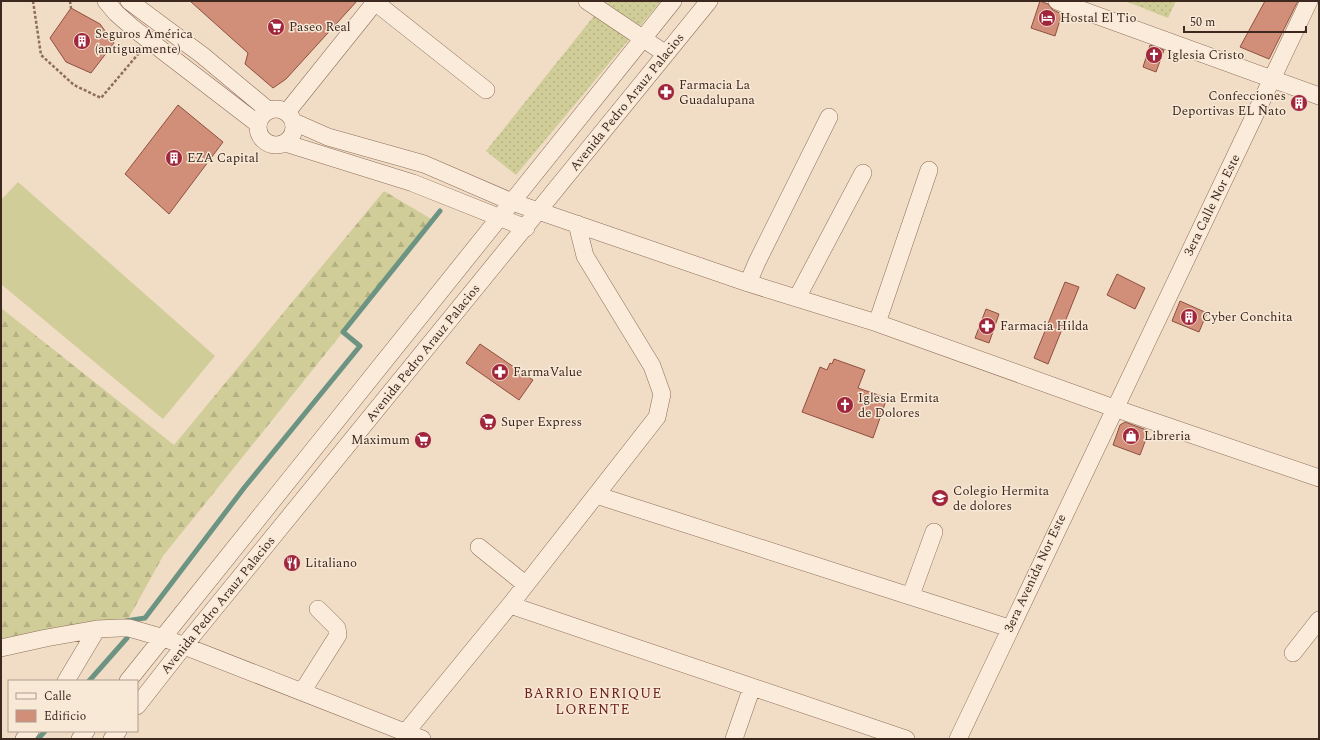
<svg xmlns="http://www.w3.org/2000/svg" width="1320" height="740" font-family="Spectral,serif">
	<style>
		.grass { fill: url(#grass-dots) }
		.forest { fill: url(#forest-firs) }
		.garden { fill: #d0cd99 }
		.lines { fill: none; stroke-linecap: round; stroke-linejoin: round }
		.stream { stroke: #6d9483; stroke-width: 5 }
		.building { fill: #d18f7a; stroke: #8e503e }
		.minor-casing { stroke: #8e6d5a; stroke-width: 18 }
		.path { stroke: #8e6d5a; stroke-width: 2.5; stroke-dasharray: 3 2; stroke-linecap: butt }
		.minor { stroke: #fbebda; stroke-width: 17 }
		.labels { text-anchor: middle; dominant-baseline: central; stroke-width: 3; stroke-linejoin: round; paint-order: stroke }
		.poi-label { font-size: 13px; fill: #3d281f; stroke: #f8e8d6; text-anchor: start }
		.street-label { font-size: 13px; fill: #3d281f; stroke: #f8e8d6 }
		.neighbourhood-label { font-size: 14px; letter-spacing: 1px; fill: #6c1f1b; stroke: #f8e8d6 }
	</style>
	<defs>
		<pattern id="grass-dots" width="8" height="8" patternUnits="userSpaceOnUse"><rect width="8" height="8" fill="#d0cd99"/><path d="M2 2h.1M6 6h.1" fill="none" stroke="#b4b083" stroke-width="1.8" stroke-linecap="round"/></pattern>
		<pattern id="forest-firs" width="22" height="20" patternUnits="userSpaceOnUse"><rect width="22" height="20" fill="#d0cd99"/><path d="M5 1l3.5 6h-7zM16 11l3.5 6h-7z" fill="#b4b083"/></pattern>
	</defs>
	<rect width="100%" height="100%" fill="#f1ddc6"/>
	<!-- grass -->
	<path class="grass" d="M606,1H661L516,175L486,151Z
		M1125,1H1176L1168,18Z"/>
	<!-- forest -->
	<path class="forest" d="M384,191L433,220L163,556L127,621L1,643V308L174,445Z"/>
	<!-- garden -->
	<path class="garden" d="M18,182L215,356L163,419L1,284V200Z"/>
	<g class="lines">
		<!-- stream -->
		<path class="stream" d="M126,621L145,618L244,488L360,346L343,332L440,211
			M89,681L127,638
			M38,739L45,731"/>
	</g>
	<!-- building -->
	<path class="building" d="M190,1H357L286,79L273,88L245,64L248,53Z
		M1040,1L1048,4L1053,10L1062,14L1055,36L1031,28Z
		M1265,1H1298L1269,59L1240,47Z
		M71,8L100,24L114,43L91,73L66,62L50,38Z
		M1150,45L1164,50L1156,72L1143,67Z
		M178,105L223,142L169,214L125,174Z
		M1117,274L1145,288L1135,309L1107,295Z
		M1065,282L1079,287L1048,364L1034,358Z
		M1180,301L1207,313L1199,332L1172,321Z
		M986,309L999,314L989,343L975,338Z
		M480,344L533,380L519,400L466,363Z
		M834,359L865,370L858,388L887,398L873,438L802,412L820,367L827,370L830,363L832,364Z
		M1125,422L1149,431L1140,455L1113,445L1120,425Z"/>
	<g class="lines">
		<!-- minor casing -->
		<g class="minor-casing">
			<path id="minor" d="M106,1L116,13L133,28L258,124
				M129,1L202,55L268,110
				M587,1L666,54
				M1057,1L1319,96
				M375,2L486,90
				M258 127a18 18 0 1 1 36 0a18 18 0 1 1-36 0Z
				M287,112L376,1
				M294,122L328,137L424,164L512,202L748,283L877,323L1114,408L1319,478
				M285,143L413,183L526,228
				M748,283L757,262L829,117
				M797,298L863,173
				M877,323L929,170
				M596,495L1009,628
				M479,547L525,584
				M911,595L934,532
				M510,605L906,739
				M1,648L46,638L97,629L120,628H129L164,638L422,739
				M1293,653L1319,620
				M66,681L97,629
				M128,681L673,1
				M302,692L338,635L337,628L318,609
				M137,706L184,646L709,1
				M406,732L510,605L657,417L662,394L652,366L585,256L577,224
				M24,739L30,731
				M80,739L86,731
				M112,739L118,731
				M734,739L752,687
				M958,739L1309,1"/>
		</g>
		<!-- path -->
		<path class="path" d="M33,1L41,55L74,85L101,98L139,53
			M70,1L71,8"/>
		<!-- minor -->
		<use href="#minor" class="minor"/>
	</g>
	<!-- icons -->
	<defs>
		<g id="hotel-disc" transform="scale(0.9)"><circle r="9.5" fill="#a0263c" stroke="#f8e8d6"/><path d="M-6-4.5h1.5V1H6V5H4.5V3h-9V5H-6ZM-4 0a1.8 1.8 0 1 1 3.6 0ZM.5 0V-2.5h3Q6-2.5 6 0Z" fill="#fff"/></g>
		<g id="supermarket-disc" transform="scale(0.9)"><circle r="9.5" fill="#a0263c" stroke="#f8e8d6"/><path d="M-6-5.5h2.5l.6 2H6L4.5 2H-2.5L-4.4-4H-6ZM-1.5 3.2a1.3 1.3 0 1 0 .1 0ZM3 3.2a1.3 1.3 0 1 0 .1 0Z" fill="#fff"/></g>
		<g id="building-disc" transform="scale(0.9)"><circle r="9.5" fill="#a0263c" stroke="#f8e8d6"/><path d="M-4-6H4V6H1V3H-1V6H-4ZM-2.5-4.3h1.7v1.8h-1.7ZM.8-4.3h1.7v1.8H.8ZM-2.5-1h1.7V.8h-1.7ZM.8-1h1.7V.8H.8Z" fill="#fff"/></g>
		<g id="church-disc" transform="scale(0.9)"><circle r="9.5" fill="#a0263c" stroke="#f8e8d6"/><path d="M-1.2-6h2.4v3.5h3.3v2.4h-3.3V6h-2.4V-.1h-3.3v-2.4h3.3Z" fill="#fff"/></g>
		<g id="pharmacy-disc" transform="scale(0.9)"><circle r="9.5" fill="#a0263c" stroke="#f8e8d6"/><path d="M-2-6h4v4h4v4h-4v4h-4v-4h-4v-4h4Z" fill="#fff"/></g>
		<g id="shop-disc" transform="scale(0.9)"><circle r="9.5" fill="#a0263c" stroke="#f8e8d6"/><path d="M-5-2.5h2.3a2.7 3.5 0 0 1 5.4 0H5L5.5 6h-11ZM-1.5-2.5h3a1.5 2.3 0 0 0-3 0Z" fill="#fff"/></g>
		<g id="school-disc" transform="scale(0.9)"><circle r="9.5" fill="#a0263c" stroke="#f8e8d6"/><path d="M0-5L7-2L0 1L-7-2ZM-4 1L0 2.5L4 1V4Q0 6-4 4Z" fill="#fff"/></g>
		<g id="restaurant-disc" transform="scale(0.9)"><circle r="9.5" fill="#a0263c" stroke="#f8e8d6"/><path d="M-5-6h1v4h1v-4h1v4h1v-4h1v5L-1.5 .5V6h-2V.5L-5-1ZM5-6V6H3V1.5H1.5Q1.5-4 5-6Z" fill="#fff"/></g>
	</defs>
	<g fill-rule="evenodd">
		<use href="#hotel-disc" x="1047" y="18"/>
		<use href="#supermarket-disc" x="276" y="27"/>
		<use href="#building-disc" x="82" y="41"/>
		<use href="#church-disc" x="1154" y="55"/>
		<use href="#pharmacy-disc" x="666" y="92"/>
		<use href="#building-disc" x="1299" y="103"/>
		<use href="#building-disc" x="174" y="158"/>
		<use href="#building-disc" x="1189" y="317"/>
		<use href="#pharmacy-disc" x="987" y="326"/>
		<use href="#pharmacy-disc" x="500" y="372"/>
		<use href="#church-disc" x="845" y="405"/>
		<use href="#supermarket-disc" x="488" y="422"/>
		<use href="#shop-disc" x="1131" y="436"/>
		<use href="#supermarket-disc" x="423" y="440"/>
		<use href="#school-disc" x="940" y="498"/>
		<use href="#restaurant-disc" x="292" y="563"/>
	</g>
	<g class="labels">
		<!-- poi labels -->
		<g class="poi-label">
			<text x="1060" y="18">Hostal El Tio</text>
			<text x="289" y="27">Paseo Real</text>
			<text x="95" y="34">Seguros América<tspan x="95" dy="15">(antiguamente)</tspan></text>
			<text x="1167" y="55">Iglesia Cristo</text>
			<text x="679" y="85">Farmacia La<tspan x="679" dy="15">Guadalupana</tspan></text>
			<text x="1286" y="96" text-anchor="end">Confecciones<tspan x="1286" dy="15">Deportivas EL Ñato</tspan></text>
			<text x="187" y="158">EZA Capital</text>
			<text x="1202" y="317">Cyber Conchita</text>
			<text x="1000" y="326">Farmacia Hilda</text>
			<text x="513" y="372">FarmaValue</text>
			<text x="858" y="398">Iglesia Ermita<tspan x="858" dy="15">de Dolores</tspan></text>
			<text x="501" y="422">Super Express</text>
			<text x="1144" y="436">Libreria</text>
			<text x="410" y="440" text-anchor="end">Maximum</text>
			<text x="953" y="491">Colegio Hermita<tspan x="953" dy="15">de dolores</tspan></text>
			<text x="305" y="563">Litaliano</text>
		</g>
		<!-- street labels -->
		<g class="street-label">
			<text transform="translate(627 102) rotate(-51)">Avenida Pedro Arauz Palacios</text>
			<text transform="translate(1212 205) rotate(-64)">3era Calle Nor Este</text>
			<text transform="translate(423 353) rotate(-51)">Avenida Pedro Arauz Palacios</text>
			<text transform="translate(1035 573) rotate(-65)">3era Avenida Nor Este</text>
			<text transform="translate(218 605) rotate(-51)">Avenida Pedro Arauz Palacios</text>
		</g>
		<!-- neighbourhood labels -->
		<g class="neighbourhood-label">
			<text x="593" y="693">BARRIO ENRIQUE<tspan x="593" dy="16">LORENTE</tspan></text>
		</g>
	</g>
	<!-- border -->
	<rect width="1320" height="740" fill="none" stroke="#3d281f" stroke-width="4"/>
	<!-- legend -->
	<rect x="8" y="680" width="130" height="52" fill="#f8e8d6" stroke="#ad9b8d"/>
	<rect x="16" y="693" width="20" height="6" fill="#fbebda" stroke="#ad9b8d"/>
	<text x="44" y="700" font-size="12" fill="#3d281f">Calle</text>
	<rect x="16" y="710" width="20" height="12" fill="#d18f7a" stroke="#ad9b8d"/>
	<text x="44" y="720" font-size="12" fill="#3d281f">Edificio</text>
	<!-- scale -->
	<path d="M1184 26v6h122v-6" fill="none" stroke="#3d281f" stroke-width="2"/>
	<text x="1190" y="26" font-size="12" fill="#3d281f" stroke="#f8e8d6" stroke-width="3" paint-order="stroke">50 m</text>
</svg>
